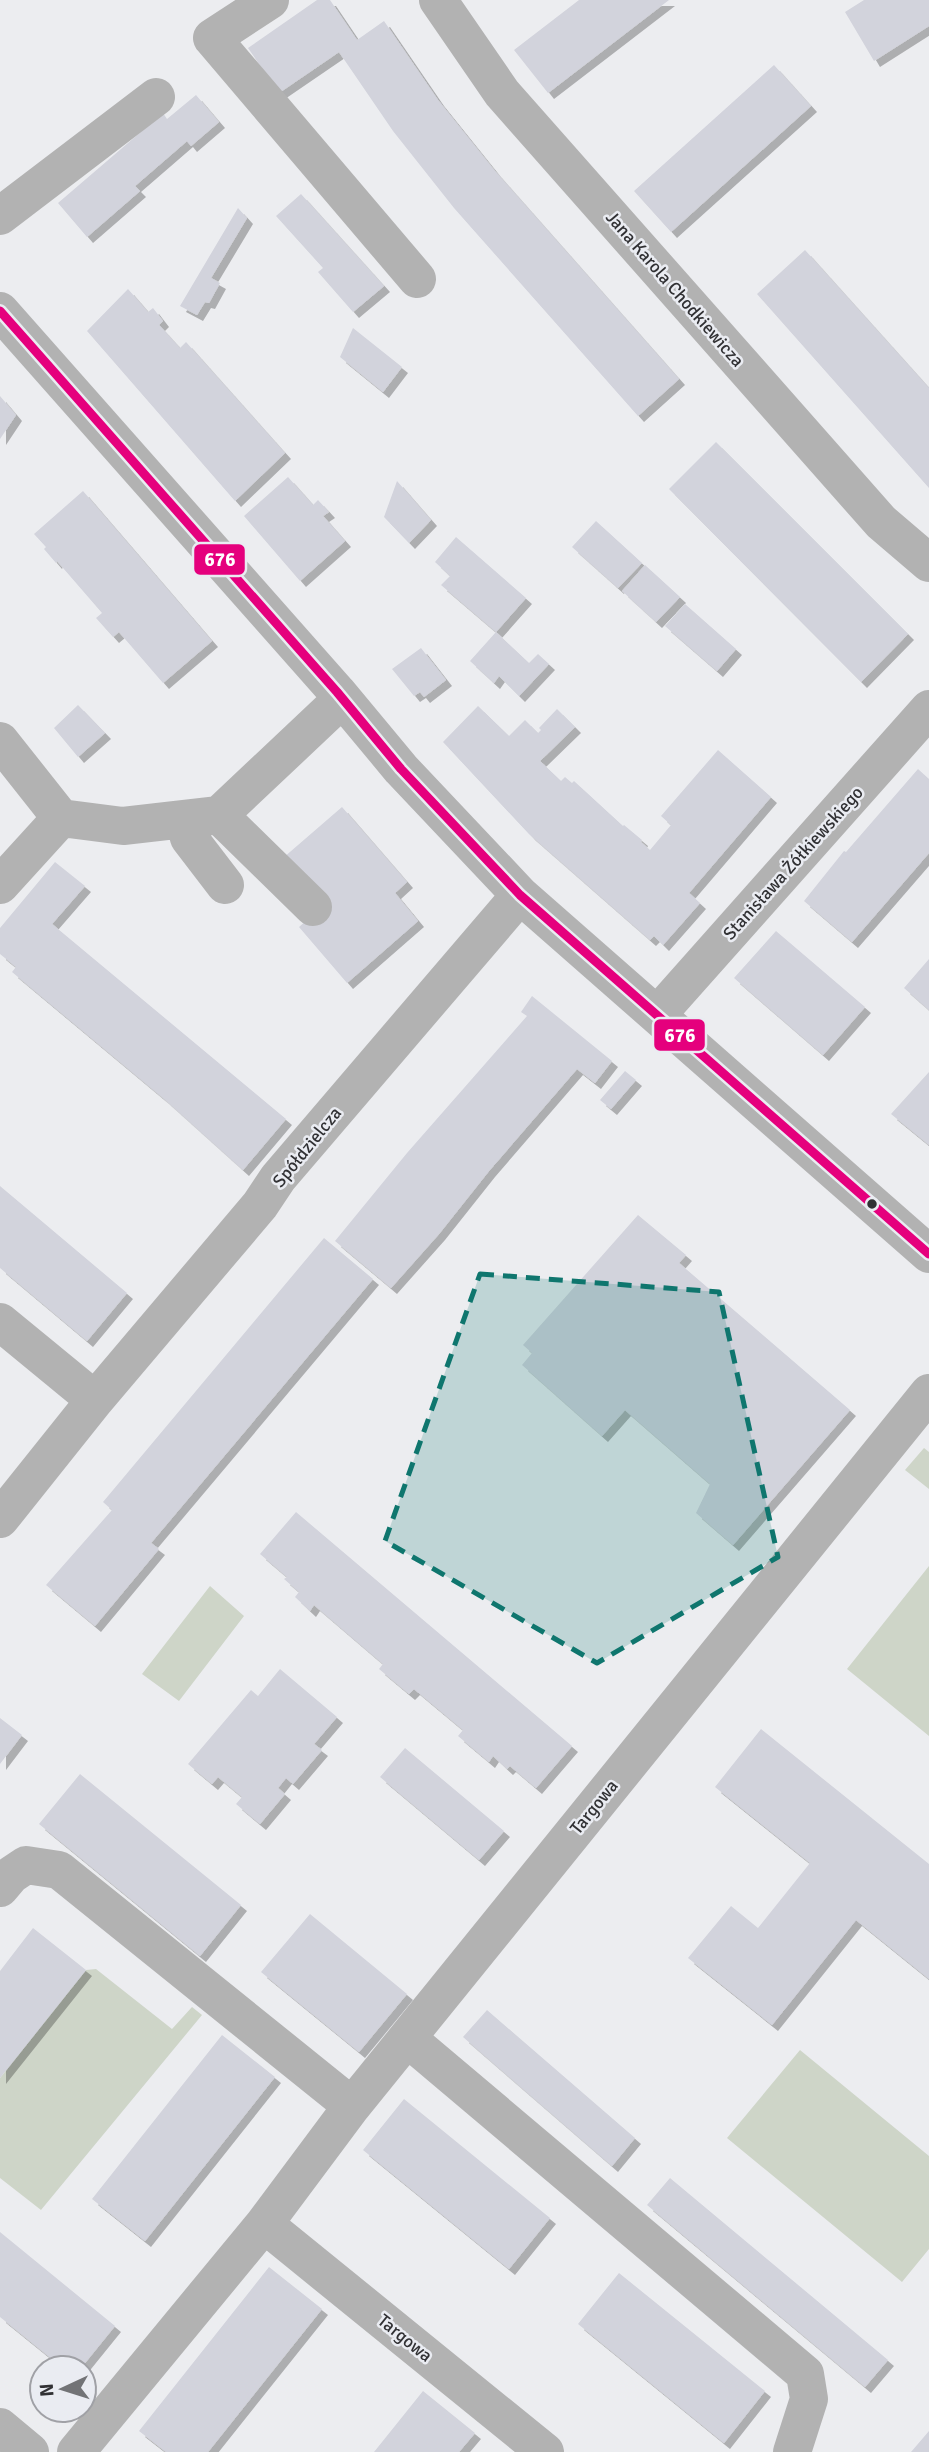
<svg xmlns="http://www.w3.org/2000/svg" width="929" height="2452" font-family="Signika,sans-serif">
	<style>
		.green { fill: #ced5c8 }
		.building { fill: #d2d3dc; filter: url(#shadow) }
		.lines { fill: none; stroke-linecap: round; stroke-linejoin: round }
		.minor { stroke: #b2b2b2; stroke-width: 38 }
		.bus-1-casing { stroke: #eaecf2; stroke-width: 14 }
		.bus-1 { stroke: #e5007d; stroke-width: 9 }
		.marked { fill: #0f766e; fill-opacity: 0.2; stroke: #0f766e; stroke-width: 5; stroke-dasharray: 14 9; stroke-linejoin: round }
		.bus-dot { fill: #313134; stroke: #eaecf2; stroke-width: 2.5 }
		.labels { text-anchor: middle; dominant-baseline: central; stroke-width: 5; stroke-linejoin: round; paint-order: stroke }
		.street-label { font-size: 18px; fill: #313134; stroke: #eaecf2 }
		.line-badge { stroke: #eaecf2; stroke-width: 2.5 }
		.badge-label { font-size: 19px; text-anchor: middle; font-weight: bold; fill: #fff }
	</style>
	<defs>
		<filter id="shadow"><feDropShadow dx="6" dy="6" stdDeviation="0" flood-color="#0004"/></filter>
	</defs>
	<rect width="100%" height="100%" fill="#ecedf0"/>
	<!-- green -->
	<path class="green" d="M924,1448L929,1452V1489L905,1470Z
		M929,1566V1736L847,1669Z
		M210,1586L244,1616L179,1701L142,1674Z
		M96,1969L172,2029L192,2007L202,2015L41,2210L0,2178V2078L86,1970Z
		M800,2050L929,2156V2249L902,2282L727,2138Z"/>
	<!-- building -->
	<path class="building" d="M317,0H330L357,40L384,21L438,100L495,171L679,379L638,416L454,208L393,131L339,52L279,93L248,48Z
		M579,0H669L548,93L514,50Z
		M864,0H929V26L874,61L845,12Z
		M774,65L811,106L671,232L634,191Z
		M196,95L219,122L191,146L187,141L135,186L140,191L87,237L58,203L163,113L167,119Z
		M301,194L384,286L353,312L318,272L323,268L276,216Z
		M238,208L247,218L211,278L220,283L209,303L205,302L197,315L180,306Z
		M805,250L929,388V488L757,294Z
		M128,289L148,312L153,308L163,321L159,325L180,348L186,342L285,453L235,501L87,331Z
		M353,328L402,367L383,392L340,357Z
		M0,396L16,415L0,439Z
		M716,442L908,634L861,682L669,489Z
		M288,477L313,505L318,500L329,512L323,516L345,541L300,581L244,516Z
		M397,481L431,520L409,543L384,517Z
		M83,491L212,641L163,683L119,632L113,637L96,618L102,613L57,561L56,563L44,549L46,547L34,534Z
		M596,521L642,563L618,588L572,547Z
		M456,537L526,598L496,632L441,585L450,576L435,562Z
		M645,565L680,597L656,622L622,591Z
		M685,604L736,649L717,671L665,626Z
		M496,632L529,663L538,654L549,664L519,696L499,676L494,683L470,661Z
		M421,648L446,680L424,697L420,692L414,696L392,669Z
		M78,705L105,733L78,757L54,728Z
		M478,706L509,736L525,720L538,733L541,730L539,728L557,709L575,727L540,761L561,781L565,777L572,783L574,781L623,826L624,825L642,840L641,842L650,850L671,825L661,816L718,750L771,797L689,893L700,903L663,945L654,936L650,940L529,834L443,742Z
		M918,769L929,779V853L852,942L804,901L844,851L846,852Z
		M342,807L407,882L395,893L418,921L347,983L299,927L324,905L283,858Z
		M55,862L85,886L52,924L286,1119L243,1170L163,1098L12,972L16,967L0,954V928Z
		M776,931L865,1007L823,1055L734,978Z
		M929,959V1010L904,988Z
		M532,996L612,1061L595,1083L577,1069L489,1171L439,1234L391,1288L335,1241L407,1153L527,1016L521,1012Z
		M625,1071L636,1080L611,1109L600,1100Z
		M929,1072V1145L891,1114Z
		M0,1186L127,1293L87,1341L0,1268Z
		M638,1215L686,1255L679,1263L850,1410L733,1545L696,1513L710,1484L625,1410L602,1436L522,1365L532,1353L523,1345Z
		M324,1238L373,1279L151,1543L159,1549L95,1626L46,1585L112,1510L103,1502Z
		M296,1512L572,1746L536,1788L510,1766L507,1769L493,1756L489,1762L458,1736L463,1730L414,1689L409,1694L379,1669L383,1664L314,1605L310,1611L295,1597L299,1592L284,1579L287,1577L260,1554Z
		M280,1669L337,1717L314,1744L322,1750L293,1784L286,1778L278,1788L285,1794L260,1824L236,1804L242,1797L218,1777L212,1784L188,1764L251,1690L258,1696Z
		M0,1718L22,1735L0,1764Z
		M761,1729L929,1864V1979L856,1920L772,2025L688,1958L731,1906L758,1928L810,1863L715,1787Z
		M405,1748L504,1831L479,1860L380,1777Z
		M80,1774L241,1905L200,1956L39,1824Z
		M310,1914L407,1994L359,2052L261,1972Z
		M33,1928L86,1970L0,2078V1971Z
		M487,2010L635,2138L612,2166L463,2037Z
		M222,2035L275,2077L145,2241L92,2199Z
		M404,2099L550,2218L509,2269L363,2150Z
		M670,2178L888,2360L865,2387L647,2205Z
		M0,2232L115,2326L81,2368H63L0,2317Z
		M269,2267L322,2309L208,2452H166L139,2431Z
		M619,2273L765,2391L724,2443L578,2324Z
		M423,2391L475,2433L459,2452H374Z
		M929,2431V2452H911Z"/>
	<g class="lines">
		<!-- minor -->
		<path class="minor" d="M270,0L212,38L417,279
			M438,0L502,93L881,522L929,563
			M0,216L156,97
			M0,311L337,692L401,769L520,895L929,1254
			M0,741L61,818L0,885
			M219,815L313,907
			M61,818L123,826L219,815L342,699
			M184,820L189,838L225,885
			M657,1015L929,709
			M0,1322L95,1400
			M0,1519L95,1400L260,1205L278,1178L520,895
			M0,1888L11,1875L26,1865L59,1870L352,2106
			M407,2038L805,2374L809,2399L792,2452
			M264,2224L545,2452
			M0,2427L30,2452
			M76,2452L264,2224L352,2106L929,1393"/>
		<!-- bus-1 casing -->
		<g class="bus-1-casing">
			<path id="bus-1" d="M0,311L337,692L401,769L520,895L929,1254"/>
		</g>
		<!-- bus-1 -->
		<use href="#bus-1" class="bus-1"/>
	</g>
	<!-- marked area -->
	<path class="marked" d="M480,1274L719,1292L778,1557L597,1663L385,1541Z"/>
	<!-- markers -->
	<circle class="bus-dot" cx="872" cy="1204" r="6"/>
	<g class="labels">
		<!-- street labels -->
		<g class="street-label">
			<text transform="translate(675 289) rotate(49)">Jana Karola Chodkiewicza</text>
			<text transform="translate(793 863) rotate(-48)">Stanisława Żółkiewskiego</text>
			<text transform="translate(307 1147) rotate(-51)">Spółdzielcza</text>
			<text transform="translate(594 1807) rotate(-51)">Targowa</text>
			<text transform="translate(405 2338) rotate(39)">Targowa</text>
		</g>
	</g>
	<g class="line-badge">
		<rect x="193" y="543" width="53" height="33" rx="7" fill="#e5007d"/>
		<rect x="653" y="1018" width="53" height="34" rx="7" fill="#e5007d"/>
	</g>
	<g class="badge-label">
		<text x="220" y="566">676</text>
		<text x="680" y="1042">676</text>
	</g>
	<!-- north arrow -->
	<g transform="translate(63 2389) rotate(266)"><circle r="33" fill="#eaecf2" stroke="#a0a1a6" stroke-width="2"/>
	<path d="M0-5L12 26L0 18L-12 26Z" fill="#727376"/>
	<text y="-10" font-size="19" font-weight="bold" text-anchor="middle" fill="#313134">N</text>
	</g>
</svg>
